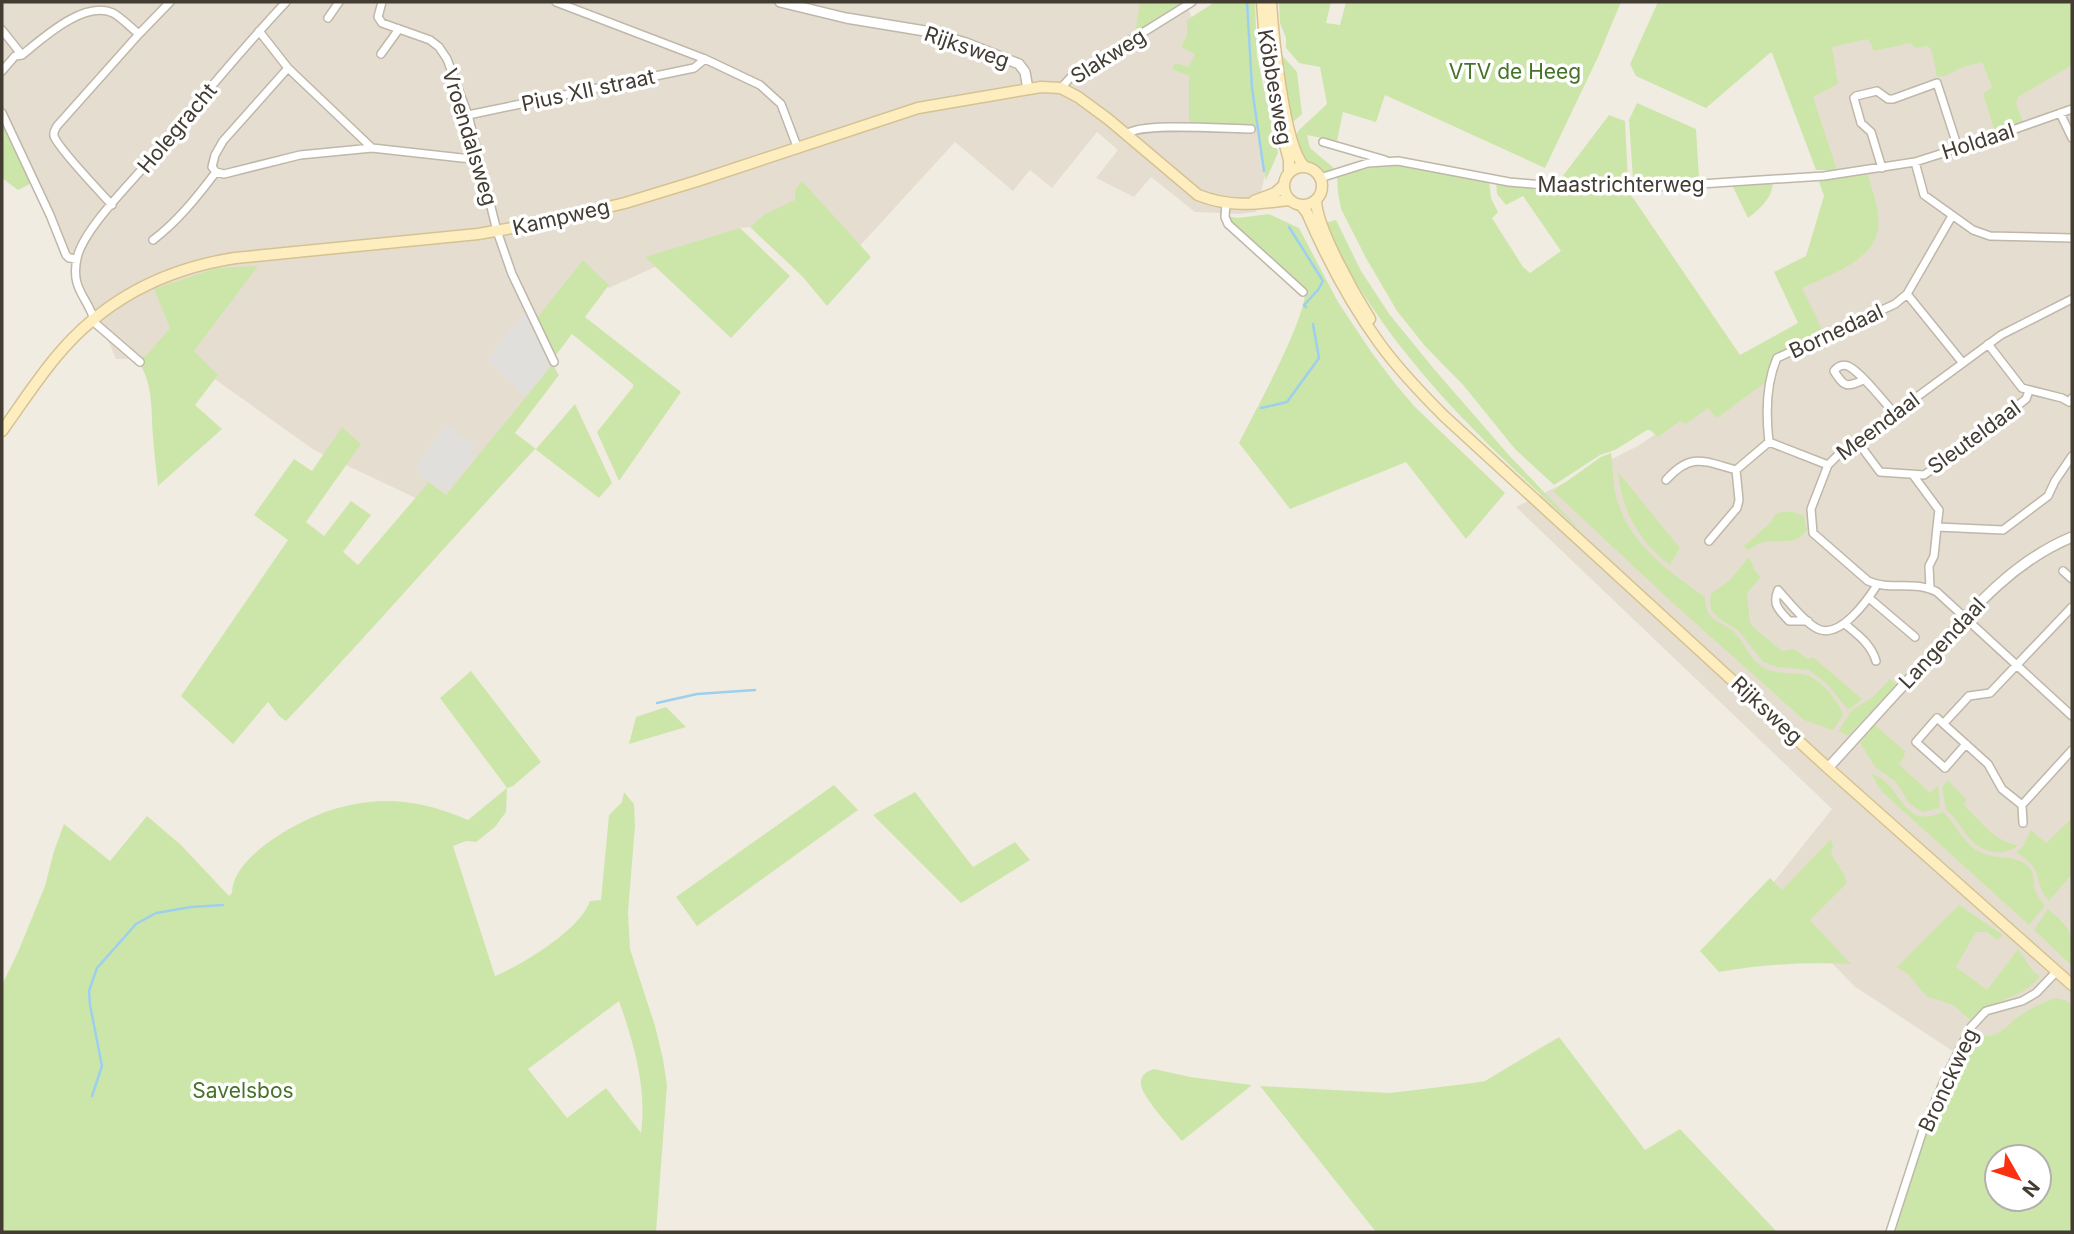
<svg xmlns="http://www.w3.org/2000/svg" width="2074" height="1234" font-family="Inter,sans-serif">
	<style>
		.residential { fill: #e5ded0 }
		.green { fill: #cce6aa; fill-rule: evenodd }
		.parking { fill: #e1dfdb }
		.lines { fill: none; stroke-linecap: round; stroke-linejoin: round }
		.stream { stroke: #9dcfef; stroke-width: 2.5 }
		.minor-casing { stroke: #bfb7a8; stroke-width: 10 }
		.tertiary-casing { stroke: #bfb7a8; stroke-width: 12 }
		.secondary-casing { stroke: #d5c293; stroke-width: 13 }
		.minor { stroke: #fff; stroke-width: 7 }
		.tertiary { stroke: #fff; stroke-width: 9 }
		.secondary { stroke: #feeebf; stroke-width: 10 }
		.labels { text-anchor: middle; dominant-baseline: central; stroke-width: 7; stroke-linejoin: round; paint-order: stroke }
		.street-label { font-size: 21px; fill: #423c33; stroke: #fff }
		.park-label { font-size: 21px; fill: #457327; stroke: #fff }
	</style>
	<rect width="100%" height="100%" fill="#f1ece2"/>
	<!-- residential -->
	<path class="residential" d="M2,2H1185L1193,20L1260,117L1267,167L1256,212L1239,214L1195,212L1151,177L1134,197L1096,178L1118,150L1097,132L1052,188L1030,170L1013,191L955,142L858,248L807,196L750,227L740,228L609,288L583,263L542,325L556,370L441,510L314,450L188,360L116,359L36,177L14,148L2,122Z
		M1752,2H2072V1026L1995,1079L1854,986L1765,893L1832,809L1516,507L1638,446L1762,361L1817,332L1797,288L1840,197L1803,109Z"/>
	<!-- green -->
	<path class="green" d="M1140,2H1188L1135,34Z
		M1215,2H1255L1257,57L1278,153L1266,180L1256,126L1189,122V76L1172,69L1175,63L1189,67L1195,54L1181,47L1187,35V20Z
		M1279,2H1331L1326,23L1340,25L1346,2H1621L1598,57L1545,168L1385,95L1376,122L1343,112L1337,141L1307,135L1310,148L1335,169L1325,172L1302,159L1295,137L1299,130L1327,104L1320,67L1299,63L1286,48V38L1280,23Z
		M1658,2H2072V65L2018,97L2016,103L2023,122L1995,132L1983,94L1992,87L1982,62L1963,67L1945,76L1937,77L1932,52L1928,46L1916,48L1910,43L1874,51L1868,39L1832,47L1838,84L1813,97L1837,170H1816L1772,53H1770L1706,108L1636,76L1630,64Z
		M1279,52L1297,72L1302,114L1294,121L1290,119Z
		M1637,103L1696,129L1699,177L1637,181L1633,179L1629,120Z
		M1609,115L1625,121L1628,180L1559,181Z
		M2,117L34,182L18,190L2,178Z
		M1387,164L1409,165L1489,181L1491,198L1498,212L1492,218L1523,267L1530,273L1561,251L1523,196L1506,205L1497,194L1496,182L1539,189L1629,192L1740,355L1798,323L1774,272L1806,256L1824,196L1818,179L1868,174C1872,191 1881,212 1878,229C1874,261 1827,276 1802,288L1824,333L1779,355L1770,379L1717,418L1708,408L1686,424L1680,421L1658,437L1650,430H1647L1615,450L1600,455L1554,485L1515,449L1464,386L1425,346L1397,311L1366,258L1341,209L1338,193L1337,176Z
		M802,181L871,257L827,306L802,276L750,227L765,214L795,200V190Z
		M1773,183C1772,198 1760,209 1748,218L1732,185Z
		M1269,214L1299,228L1338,302L1372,353L1393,381L1414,406L1505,493L1466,539L1406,462L1290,509L1239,443C1254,413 1307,318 1305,290L1232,224L1227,216L1238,218Z
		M1336,220L1361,271L1390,315L1434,369L1507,453L1584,534C1504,461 1425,389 1366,298C1350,274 1335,250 1325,223Z
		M740,228L790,276L731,338L645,257Z
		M583,260L609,285L585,317L681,392L619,481L597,432L633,387V384L572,334L556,355L537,318Z
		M258,266L194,351L218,375L195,405L222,429L158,486C156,469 154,452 153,436C151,411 154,375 133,357L146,356L170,328L154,289L216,268Z
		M552,365L559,375L515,433L536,449L575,404L612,483L599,498L535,449C451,539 371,632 286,721L279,716L268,702L233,744L181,696L288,540L254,515L294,459L312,471L342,427L361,444L306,522L324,536L351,501L371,515L343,552L358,565L429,482L446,495Z
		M1611,453C1613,466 1613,482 1616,496C1629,544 1667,570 1705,597C1706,623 1719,619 1734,632C1745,642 1748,657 1761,666C1774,675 1789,672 1803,674C1818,676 1840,702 1843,715L1833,730L1804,720L1675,605L1553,491L1601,457Z
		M1618,472L1680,548L1670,565C1638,540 1622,512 1618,472Z
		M1782,512H1793L1804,516L1807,530C1794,547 1781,539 1763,542C1757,544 1752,548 1747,550L1744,546L1771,522L1775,514Z
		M1749,557L1755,571L1761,577L1747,593L1750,622L1753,627L1782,651L1794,649L1808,659L1813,657L1862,699L1848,710L1827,684L1809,670L1777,667L1763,662L1738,630L1721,620L1711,610L1710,600L1712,593L1730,580Z
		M471,671L541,762L513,786L507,788L506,812L495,827L476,842L466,841L453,846L495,976C522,965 581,929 590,901L601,900L609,815L622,802L624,792L634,804L635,826L628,912L630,949L655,1026L663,1059L667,1085L656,1232H2V985L18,952L45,886L54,851L64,824L110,861L147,816L181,845L229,896L232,893C232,854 309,814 342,807C353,804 367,802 379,801C411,800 439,807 468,820L507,788L440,698ZM619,1001C634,1044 647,1088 641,1133L606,1088L567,1118L528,1069Z
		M1890,679L1897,685L1848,736L1840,732L1839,730L1852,710L1872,698Z
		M666,707L686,727L629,744L636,717Z
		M1875,725L1905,751L1904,757L1899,764L1930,793L1938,785L1940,808L1923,812L1916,808L1909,803L1896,782L1875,767L1860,743Z
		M1871,773C1876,775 1882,778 1886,782C1905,801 1908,827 1943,812C1955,823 1962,841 1976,850C1993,861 2013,853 2028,866C2035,872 2033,879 2034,887C2036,894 2041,900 2045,906L2029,925L1881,791Z
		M1948,780L1966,799L1964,805C1979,820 1996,843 2018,845C2006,857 1983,853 1972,841C1962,831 1958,819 1946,810L1942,787Z
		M834,785L858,810L697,926L676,897Z
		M915,792L973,867L1015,842L1030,860L961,903L873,815Z
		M2072,818V874L2049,901C2031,880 2046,869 2016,853L2023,846L2031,830L2046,843Z
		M1831,839L1833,847L1831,854C1837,865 1844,871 1847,883L1810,920L1851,964C1806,962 1763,964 1719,972L1700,951L1770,878L1782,890Z
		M1959,905L2003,935L1997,940L1987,932H1976L1956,967L1987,990L2018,949L2033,971L2040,976C2021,1001 1991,998 1970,1020L1953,1005L1926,996L1909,975L1897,967Z
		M2048,909C2074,931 2072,933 2072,966L2034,930Z
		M2055,998L2065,1000L2072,1006V1232H1895C1916,1165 1933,1091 1974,1033C1999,1043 2005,1024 2024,1013C2033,1007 2044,1002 2055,998ZM1997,1157H2039V1199H1997Z
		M1559,1037L1645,1150L1680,1129L1777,1232H1376L1260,1086L1390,1093L1473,1083L1485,1081Z
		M1154,1069L1190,1077L1252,1085L1182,1141C1172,1129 1143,1098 1141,1085C1140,1076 1146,1071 1154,1069Z"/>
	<!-- parking -->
	<path class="parking" d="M525,313L552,363L525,397L488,359L511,328Z
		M447,425L475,446L470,452L476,456L448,490L443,486L439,490L417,473L420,468L416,465Z"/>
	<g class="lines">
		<!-- stream -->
		<path class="stream" d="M1247,2L1252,88L1264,171
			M1289,227L1323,281L1318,290L1304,305L1306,307
			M1261,408L1287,402L1319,358L1313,324
			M657,703L697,694L755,690
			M92,1096L102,1066L90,1005L89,991L97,968L136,924L156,913L191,907L223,905"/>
		<!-- minor casing -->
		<g class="minor-casing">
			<path id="minor" d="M382,2L378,17L382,23L430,40L439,47L447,59L468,115L497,231L512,274L554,362
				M556,2L705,59L760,85L781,104L798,149
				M328,18L339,2
				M2,30L22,55
				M259,31L288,68L372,148
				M381,54L399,29
				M2,71L15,56L22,55C43,38 84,0 113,13C122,18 130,27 139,34
				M1061,88L1070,78L1192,2
				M2,113L50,215L66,255L69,258L77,259
				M2060,113L2072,138
				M468,115L694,68L705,59
				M1127,134C1140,122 1228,129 1251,129
				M1323,142L1385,160
				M1915,162L1924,195L1973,230L1990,236L2072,238
				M1882,168L1871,132L1861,123L1854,98L1856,96L1877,91L1888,99H1893L1937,83L1958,148
				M216,172L212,167L215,155L223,141L288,68
				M1320,178L1368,163L1398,161L1509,182L1578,188L1655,187L1824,176L1915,162L1987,139L2072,109
				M1226,204L1225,217L1228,224L1303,292
				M112,205C101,193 58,148 54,136C53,132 55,130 57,126L139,34L170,2
				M153,240C178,221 197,197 216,172L224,174L300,155L372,148L480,160
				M1907,294L1962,362
				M2072,299L2001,335L1838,455L1828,465L1811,509L1813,533L1868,581C1890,591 1915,580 1937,592L2072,716
				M1988,344L2022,388L2062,398L2069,402L2072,398
				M140,362L95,323C89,297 70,291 77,258C83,231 124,190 143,168C190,112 236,55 286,2
				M1864,380C1846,387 1845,388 1834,371C1838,366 1842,364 1848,366C1861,372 1884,402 1895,414
				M1857,441L1880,472L1924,475L1951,456L1959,454L1983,435L1995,423L2026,399L2029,391
				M1828,465L1769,442C1766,416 1766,383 1777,358L1895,304L1907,294L1952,216
				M1913,475L1939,510L1937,527
				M1666,480C1691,452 1703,461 1736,470L1769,442
				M1709,541L1737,508L1739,500L1736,470
				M2063,571L2072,579
				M1930,588L1929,566L1934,556L1937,527L2003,530L2048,496L2055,481L2072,456
				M1869,598L1915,637
				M1808,621H1789C1779,610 1772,605 1778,590C1788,601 1805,623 1818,629C1840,639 1867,601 1877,585
				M1845,624C1858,635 1871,644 1876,661
				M1944,723L1969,696L1990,693L2072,607
				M1966,744L1945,768L1916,742L1937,718L1988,764L2002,789L2022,805
				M2023,823L2022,805L2072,750
				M1890,1232L1924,1127L1948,1072L1971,1027L1986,1011L2022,1001L2036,993L2057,971"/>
		</g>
		<!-- tertiary casing -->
		<g class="tertiary-casing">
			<path id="tertiary" d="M780,2L846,18L925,31L966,43L1019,64L1025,72L1028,89
				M1828,768C1861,732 1893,696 1926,661C1969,613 2011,562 2072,537"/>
		</g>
		<!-- secondary casing -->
		<g class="secondary-casing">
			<path id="secondary" d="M1262,2C1265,56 1274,108 1289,160V171
				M1271,2C1273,34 1284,146 1304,166
				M1284 186a19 19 0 1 1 38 0a19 19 0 1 1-38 0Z
				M1316,200C1316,227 1355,295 1370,319
				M1254,201L1275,193L1283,186
				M1301,205L1307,213C1327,259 1350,303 1380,344C1399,370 1421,393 1444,416L1828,768L2072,985
				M2,431C20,406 36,381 56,357C102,301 164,269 235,258L478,234L540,223L625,203L697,181L918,108L1041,87L1061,88L1078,97L1108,119L1198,195C1231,208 1256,204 1289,200"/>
		</g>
		<!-- minor -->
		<use href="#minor" class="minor"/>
		<!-- tertiary -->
		<use href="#tertiary" class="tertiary"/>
		<!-- secondary -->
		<use href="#secondary" class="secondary"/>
	</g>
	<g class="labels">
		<!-- street labels -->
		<g class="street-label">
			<text transform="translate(967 47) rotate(19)">Rijksweg</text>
			<text transform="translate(1108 56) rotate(-32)">Slakweg</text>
			<text transform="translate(1275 87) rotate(80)">Köbbesweg</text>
			<text transform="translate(588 90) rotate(-12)">Pius XII straat</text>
			<text transform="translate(177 128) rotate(-50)">Holegracht</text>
			<text transform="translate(470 137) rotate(73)">Vroendalsweg</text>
			<text transform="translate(1978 141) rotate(-18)">Holdaal</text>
			<text x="1621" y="184">Maastrichterweg</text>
			<text transform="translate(561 217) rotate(-13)">Kampweg</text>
			<text transform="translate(1836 331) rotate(-25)">Bornedaal</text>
			<text transform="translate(1878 426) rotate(-37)">Meendaal</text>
			<text transform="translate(1974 437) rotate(-36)">Sleuteldaal</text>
			<text transform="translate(1942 643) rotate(-47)">Langendaal</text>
			<text transform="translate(1767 710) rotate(43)">Rijksweg</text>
			<text transform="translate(1948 1080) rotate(-65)">Bronckweg</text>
		</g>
		<!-- park labels -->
		<g class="park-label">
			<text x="1515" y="71">VTV de Heeg</text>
			<text x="243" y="1090">Savelsbos</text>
		</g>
	</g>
	<!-- border -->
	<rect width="2074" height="1234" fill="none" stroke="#423c33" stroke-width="7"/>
	<!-- north arrow -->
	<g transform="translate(2018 1178) rotate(129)"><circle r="33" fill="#ffffff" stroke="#b3b1ad" stroke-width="2"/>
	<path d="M0-5L12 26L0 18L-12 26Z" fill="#fa3011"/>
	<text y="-10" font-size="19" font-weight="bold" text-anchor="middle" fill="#423c33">N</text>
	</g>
</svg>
